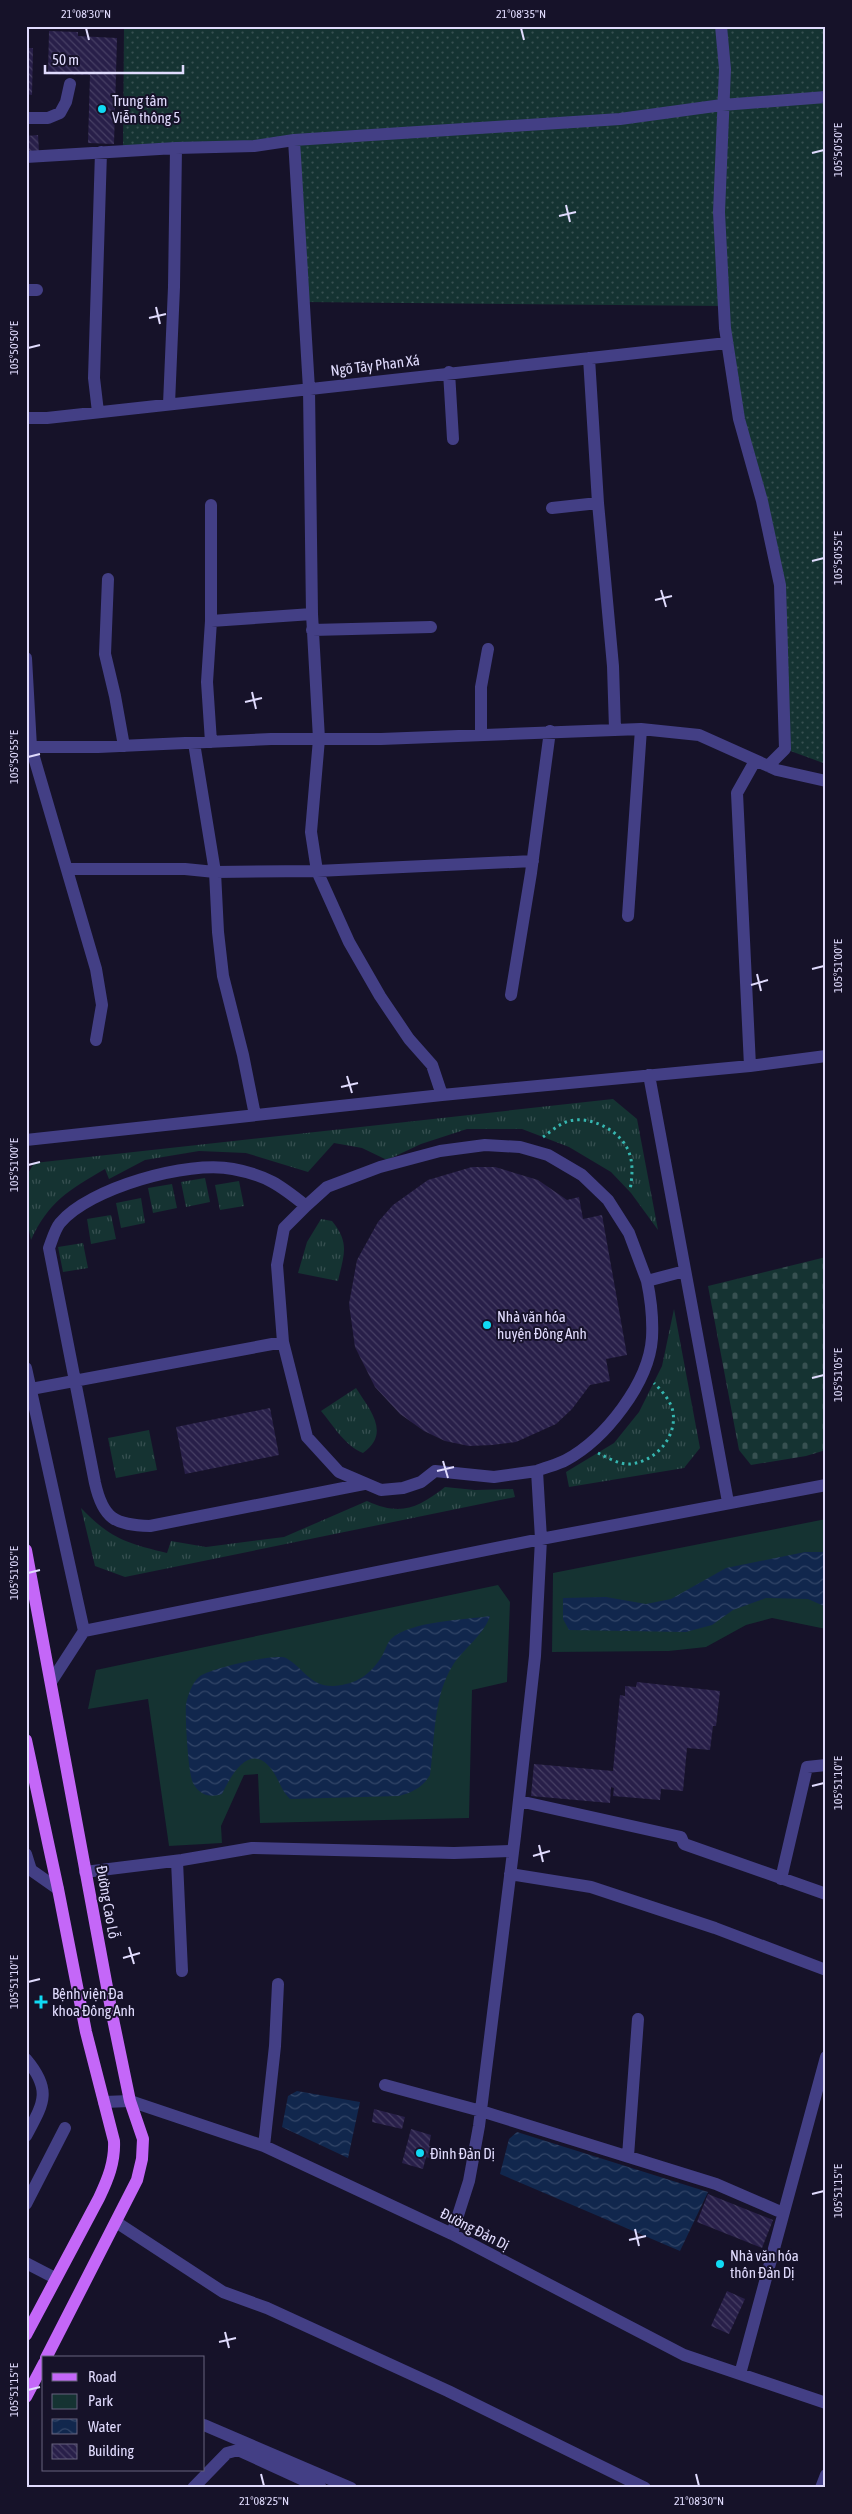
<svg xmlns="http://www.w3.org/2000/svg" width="852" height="2514" font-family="'Asap Condensed',sans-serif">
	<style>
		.grass { fill: url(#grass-tufts) }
		.cemetery { fill: url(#cemetery-stones) }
		.park { fill: #153332 }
		.garden { fill: url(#garden-dots) }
		.water { fill: url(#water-waves) }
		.building { fill: url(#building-back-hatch) }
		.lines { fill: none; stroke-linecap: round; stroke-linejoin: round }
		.path { stroke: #36b6b0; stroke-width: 3; stroke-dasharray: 2.5 4; stroke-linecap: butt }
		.minor { stroke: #433f85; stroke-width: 12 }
		.major { stroke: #c467f8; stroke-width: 12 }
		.ticks { fill: none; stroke: #e0dbfd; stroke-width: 2 }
		.poi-dot { fill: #10daf4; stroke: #161229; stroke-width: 2 }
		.labels { text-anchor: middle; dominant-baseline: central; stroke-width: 4; stroke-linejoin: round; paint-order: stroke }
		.poi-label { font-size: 15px; fill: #e0dbfd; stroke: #161229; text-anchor: start }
		.street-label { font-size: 15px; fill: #e0dbfd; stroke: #161229 }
		.neatline { fill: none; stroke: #e0dbfd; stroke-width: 2 }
		.ticks-label { font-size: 12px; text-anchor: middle; fill: #e0dbfd }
	</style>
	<defs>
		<pattern id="grass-tufts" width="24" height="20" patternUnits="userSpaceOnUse" patternTransform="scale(1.25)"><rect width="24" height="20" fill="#153332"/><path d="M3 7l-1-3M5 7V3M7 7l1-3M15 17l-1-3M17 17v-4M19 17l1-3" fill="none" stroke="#375051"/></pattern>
		<pattern id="cemetery-stones" width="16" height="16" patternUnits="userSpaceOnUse" patternTransform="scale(1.25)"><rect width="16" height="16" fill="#153332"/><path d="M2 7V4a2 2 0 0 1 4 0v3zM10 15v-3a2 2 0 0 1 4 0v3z" fill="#375051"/></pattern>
		<pattern id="garden-dots" width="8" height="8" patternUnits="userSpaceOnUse" patternTransform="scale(1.25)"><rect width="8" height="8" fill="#153332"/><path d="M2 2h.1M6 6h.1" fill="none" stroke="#375051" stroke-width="1.8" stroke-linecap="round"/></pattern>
		<pattern id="water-waves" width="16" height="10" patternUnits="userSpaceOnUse" patternTransform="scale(1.25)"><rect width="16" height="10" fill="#11274d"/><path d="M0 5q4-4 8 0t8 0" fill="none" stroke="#334668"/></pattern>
		<pattern id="building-back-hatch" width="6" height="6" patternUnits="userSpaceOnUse" patternTransform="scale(1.25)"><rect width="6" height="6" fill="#281f49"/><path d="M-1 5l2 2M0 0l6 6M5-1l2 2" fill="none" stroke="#473f64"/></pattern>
	</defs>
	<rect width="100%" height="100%" fill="#161229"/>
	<!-- grass -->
	<path class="grass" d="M613,1099L637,1119L658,1230L631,1193L611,1172L569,1147L522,1129H467L421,1144L387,1160L362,1148L334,1143L308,1172L246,1153L199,1151L145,1160L109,1179L105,1169C69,1190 49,1201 31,1240L26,1216V1177L34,1163Z
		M205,1178L210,1202L186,1207L181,1182Z
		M239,1181L244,1206L220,1210L215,1185Z
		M172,1184L177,1208L153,1213L148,1188Z
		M141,1198L145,1223L121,1228L116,1203Z
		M111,1215L116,1239L91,1244L87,1219Z
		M321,1219L332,1221C350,1243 344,1254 338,1281L298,1273L307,1242Z
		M83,1243L88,1268L63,1272L58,1247Z
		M674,1309L700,1448L684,1468L569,1487L566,1472L614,1443L639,1412L662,1366Z
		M356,1388C370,1410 391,1433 363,1453C345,1446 333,1425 321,1411Z
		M149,1430L157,1470L116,1478L108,1438Z
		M445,1487L475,1490L513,1489L515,1497L125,1577L95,1566L81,1508C111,1539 126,1543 167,1553L171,1541L206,1547L284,1537L367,1501C400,1516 417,1509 445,1487Z"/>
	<!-- cemetery -->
	<path class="cemetery" d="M826,1257V1450L806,1456L751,1465L739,1450L708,1286Z"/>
	<!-- park -->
	<path class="park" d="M826,1519V1629L772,1618L746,1625L706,1647L669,1651L552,1652L553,1573Z
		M498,1585L510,1602L507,1682L472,1690L469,1818L260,1823L258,1774L244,1775L221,1826L222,1843L169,1846L148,1699L88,1709L96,1670Z"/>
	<!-- garden -->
	<path class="garden" d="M124,26H826V764L785,749L780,585L727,343L724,306L304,302L294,140L123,151Z"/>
	<!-- water -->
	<path class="water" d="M805,1552H826V1607L808,1599L766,1598L733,1610L712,1625L686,1632L569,1630L563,1619V1598L606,1597L646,1604L671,1599L726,1568Z
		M490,1616C483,1636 464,1648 453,1665C433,1696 435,1740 430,1775C422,1788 413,1792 399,1796L290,1799C282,1791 280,1783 274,1773C252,1739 232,1773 222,1794C210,1798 199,1795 193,1783C188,1773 185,1717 186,1704C188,1695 192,1683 199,1677C207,1669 276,1653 286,1658C304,1668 310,1687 334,1686C357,1684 370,1675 382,1656C385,1651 387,1643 391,1639C410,1621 464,1620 490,1616Z
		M297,2091L360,2102L348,2158L282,2127L288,2096Z
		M517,2132L708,2192L680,2251L500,2174L509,2139Z"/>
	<!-- building -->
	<path class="building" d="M49,31L78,32V36L117,38L114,144L88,143L90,75L48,74Z
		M26,48H33L32,95L26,94Z
		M38,135L39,151L26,152V136Z
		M472,1167H495L538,1180L567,1200L579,1197L583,1219L602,1215L627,1355L606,1359L610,1381L590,1385L572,1409L556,1424L516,1442L492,1445L469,1446L445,1441L424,1431L400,1414L375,1387L355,1347L349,1304L357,1260L378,1222L393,1205L428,1180Z
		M270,1408L279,1455L185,1474L176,1427Z
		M637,1682L720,1691L716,1726H713L710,1750L687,1748L683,1791L661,1789L660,1800L613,1796L614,1788L611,1787L610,1803L531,1796L534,1764L613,1771L620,1695L625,1696V1686L636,1687Z
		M374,2109L405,2117L402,2129L372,2122Z
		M411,2129L431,2135L429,2146L436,2148L433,2159L426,2157L423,2169L402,2163Z
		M708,2194L773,2220L762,2248L697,2222Z
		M727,2291L745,2299L729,2334L711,2326Z"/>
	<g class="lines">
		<!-- path -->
		<path class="path" d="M543,1137C550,1132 558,1125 566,1122C587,1114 619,1129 628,1150C634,1163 632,1177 630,1191
			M598,1453C608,1458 620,1465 631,1464C656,1461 677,1437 673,1412C671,1401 662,1391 654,1383"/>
		<!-- minor -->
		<path class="minor" d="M721,26L725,69L719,212L725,328L739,419L762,501L780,585L785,749L768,766
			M26,118H48L60,113L66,102L70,84
			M26,157L176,148L254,146L294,140L620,119L722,105L826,97
			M26,290H37
			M589,358L598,503L613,666L615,729
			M449,372L453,439
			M169,404L174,287L176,148
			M98,412L94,378L101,152
			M26,418H47L727,343
			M211,505V621L312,614
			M552,508L598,503
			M108,579L105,654L115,696L124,746
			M312,630L431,627
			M26,658L31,747L96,969L102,1005L96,1040
			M481,734V687L488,649
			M211,742L207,682L211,621
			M194,743L215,872L317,871L533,861
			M26,747H98L271,739H381L641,729L699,735L777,770L826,781
			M68,869H185L215,872L218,932L223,976L243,1055L255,1115
			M628,916L641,729
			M511,995L531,873L550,731
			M750,1066L737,793L755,761
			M649,1075L728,1502
			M442,1095L750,1066L826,1056
			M26,1140L442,1095L432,1065L409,1039L380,996L349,942L317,871L311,832L319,739L312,614L309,389L294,140
			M306,1206C280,1185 266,1175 233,1169C188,1160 89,1188 60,1223C55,1229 52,1240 49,1248L95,1483C103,1519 115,1525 150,1526L364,1484
			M26,1368L84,1631L51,1682
			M31,1389L283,1342
			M537,1471C546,1467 557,1465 566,1460C605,1439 649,1383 652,1338C653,1319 651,1300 647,1281L685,1271
			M84,1631L541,1539L826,1485
			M519,1801L681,1837L684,1844L826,1894
			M26,1854L31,1870L58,1889
			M177,1861L182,1971
			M85,1872L182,1860L252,1848L454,1853L513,1851
			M510,1874L591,1887L715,1928L826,1970
			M781,1879L807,1767L826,1765
			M26,2059C53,2091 43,2104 26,2136
			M385,2085L481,2111L716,2184L783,2213
			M104,2102L130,2101L264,2146L452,2234L684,2355L826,2403
			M264,2146L275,2046L278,1984
			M628,2156L638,2019
			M26,2204L65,2128
			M116,2222L223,2292L267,2308L448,2391L645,2488
			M452,2234L469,2181L479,2126L515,1836L535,1656L541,1539L537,1471L494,1477L435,1471L421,1482L403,1488L381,1490L339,1472L307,1437L283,1342L277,1265L284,1228L306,1206L327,1187L380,1167L440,1151L485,1145L520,1147L548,1155L582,1175L608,1200L629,1233L647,1281
			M26,2263L55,2278
			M740,2374L826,2057
			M204,2425L351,2488
			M193,2488L227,2453L238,2450L321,2488
			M821,2488L826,2475"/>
		<!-- major -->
		<path class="major" d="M26,1550L112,2014L130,2101L143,2139L142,2159L137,2180L46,2358
			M26,1740L58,1889L86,2032L114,2141C115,2162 108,2179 99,2198L26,2335
			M26,2397L44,2363"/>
	</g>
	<!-- ticks -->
	<path class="ticks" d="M86,28L89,40M521,28L524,40M812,153L824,150M566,205L570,222M559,216L576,212M156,307L160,324M149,318L166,314M28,348L40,345M812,561L824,558M661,590L666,607M655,600L672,596M252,692L256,709M245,702L262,698M28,757L40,754M812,969L824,966M757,974L761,991M751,985L768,980M347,1076L352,1093M341,1087L358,1083M28,1165L40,1162M812,1378L824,1375M443,1461L448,1478M437,1471L454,1467M28,1573L40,1570M812,1786L824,1783M539,1845L543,1862M533,1856L550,1851M129,1947L134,1964M123,1958L140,1953M28,1982L40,1979M812,2194L824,2191M635,2229L639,2246M629,2240L646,2236M225,2332L229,2348M219,2342L236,2338M28,2390L40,2387M261,2474L264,2486M696,2474L699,2486"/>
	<!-- markers -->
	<g class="poi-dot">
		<circle cx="102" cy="109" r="5"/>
		<circle cx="487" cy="1325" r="5"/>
		<path d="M38.5 1994.5h5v5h5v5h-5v5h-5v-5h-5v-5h5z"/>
		<circle cx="420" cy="2153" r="5"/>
		<circle cx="720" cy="2264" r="5"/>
	</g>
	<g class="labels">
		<!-- poi labels -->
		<g class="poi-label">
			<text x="112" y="100">Trung tâm<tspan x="112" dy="17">Viễn thông 5</tspan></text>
			<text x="497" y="1316">Nhà văn hóa<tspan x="497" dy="17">huyện Đông Anh</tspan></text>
			<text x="52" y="1993">Bệnh viện Đa<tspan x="52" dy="17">khoa Đông Anh</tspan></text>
			<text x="430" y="2153">Đình Đản Dị</text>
			<text x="730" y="2255">Nhà văn hóa<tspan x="730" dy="17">thôn Đản Dị</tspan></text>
		</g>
		<!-- street labels -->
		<g class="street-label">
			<text transform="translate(375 365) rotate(-7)">Ngõ Tây Phan Xá</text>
			<text transform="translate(108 1902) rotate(80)">Đường Cao Lỗ</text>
			<text transform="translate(475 2229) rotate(27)">Đường Đản Dị</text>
		</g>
	</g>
	<!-- border -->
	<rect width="852" height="2514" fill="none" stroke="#161229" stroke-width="55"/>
	<!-- legend -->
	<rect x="42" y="2356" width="162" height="115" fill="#161229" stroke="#67627e"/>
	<rect x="52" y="2373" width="25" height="8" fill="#c467f8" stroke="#67627e"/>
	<text x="88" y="2382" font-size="15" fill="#e0dbfd">Road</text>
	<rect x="52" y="2394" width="25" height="15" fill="#153332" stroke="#67627e"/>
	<text x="88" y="2406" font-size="15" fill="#e0dbfd">Park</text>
	<rect x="52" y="2419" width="25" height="15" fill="url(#water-waves)" stroke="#67627e"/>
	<text x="88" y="2432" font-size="15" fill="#e0dbfd">Water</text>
	<rect x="52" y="2444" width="25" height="15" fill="url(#building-back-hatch)" stroke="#67627e"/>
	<text x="88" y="2456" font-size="15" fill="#e0dbfd">Building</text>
	<!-- scale -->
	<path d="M45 65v8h138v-8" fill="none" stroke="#e0dbfd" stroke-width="2.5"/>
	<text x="52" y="65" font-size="15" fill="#e0dbfd" stroke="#161229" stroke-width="4" paint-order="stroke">50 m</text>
	<rect x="28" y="28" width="796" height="2458" class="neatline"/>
	<g class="ticks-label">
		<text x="86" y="18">21°08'30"N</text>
		<text x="521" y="18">21°08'35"N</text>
		<text transform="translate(838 150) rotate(-90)" y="4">105°50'50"E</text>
		<text transform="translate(14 348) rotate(-90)" y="4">105°50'50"E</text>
		<text transform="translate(838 558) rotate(-90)" y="4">105°50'55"E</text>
		<text transform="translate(14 757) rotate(-90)" y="4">105°50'55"E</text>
		<text transform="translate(838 966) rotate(-90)" y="4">105°51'00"E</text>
		<text transform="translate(14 1165) rotate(-90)" y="4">105°51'00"E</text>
		<text transform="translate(838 1375) rotate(-90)" y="4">105°51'05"E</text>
		<text transform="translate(14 1573) rotate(-90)" y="4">105°51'05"E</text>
		<text transform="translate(838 1783) rotate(-90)" y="4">105°51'10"E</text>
		<text transform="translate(14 1982) rotate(-90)" y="4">105°51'10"E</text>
		<text transform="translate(838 2191) rotate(-90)" y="4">105°51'15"E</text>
		<text transform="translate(14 2390) rotate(-90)" y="4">105°51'15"E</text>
		<text x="264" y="2505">21°08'25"N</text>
		<text x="699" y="2505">21°08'30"N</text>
	</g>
</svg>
